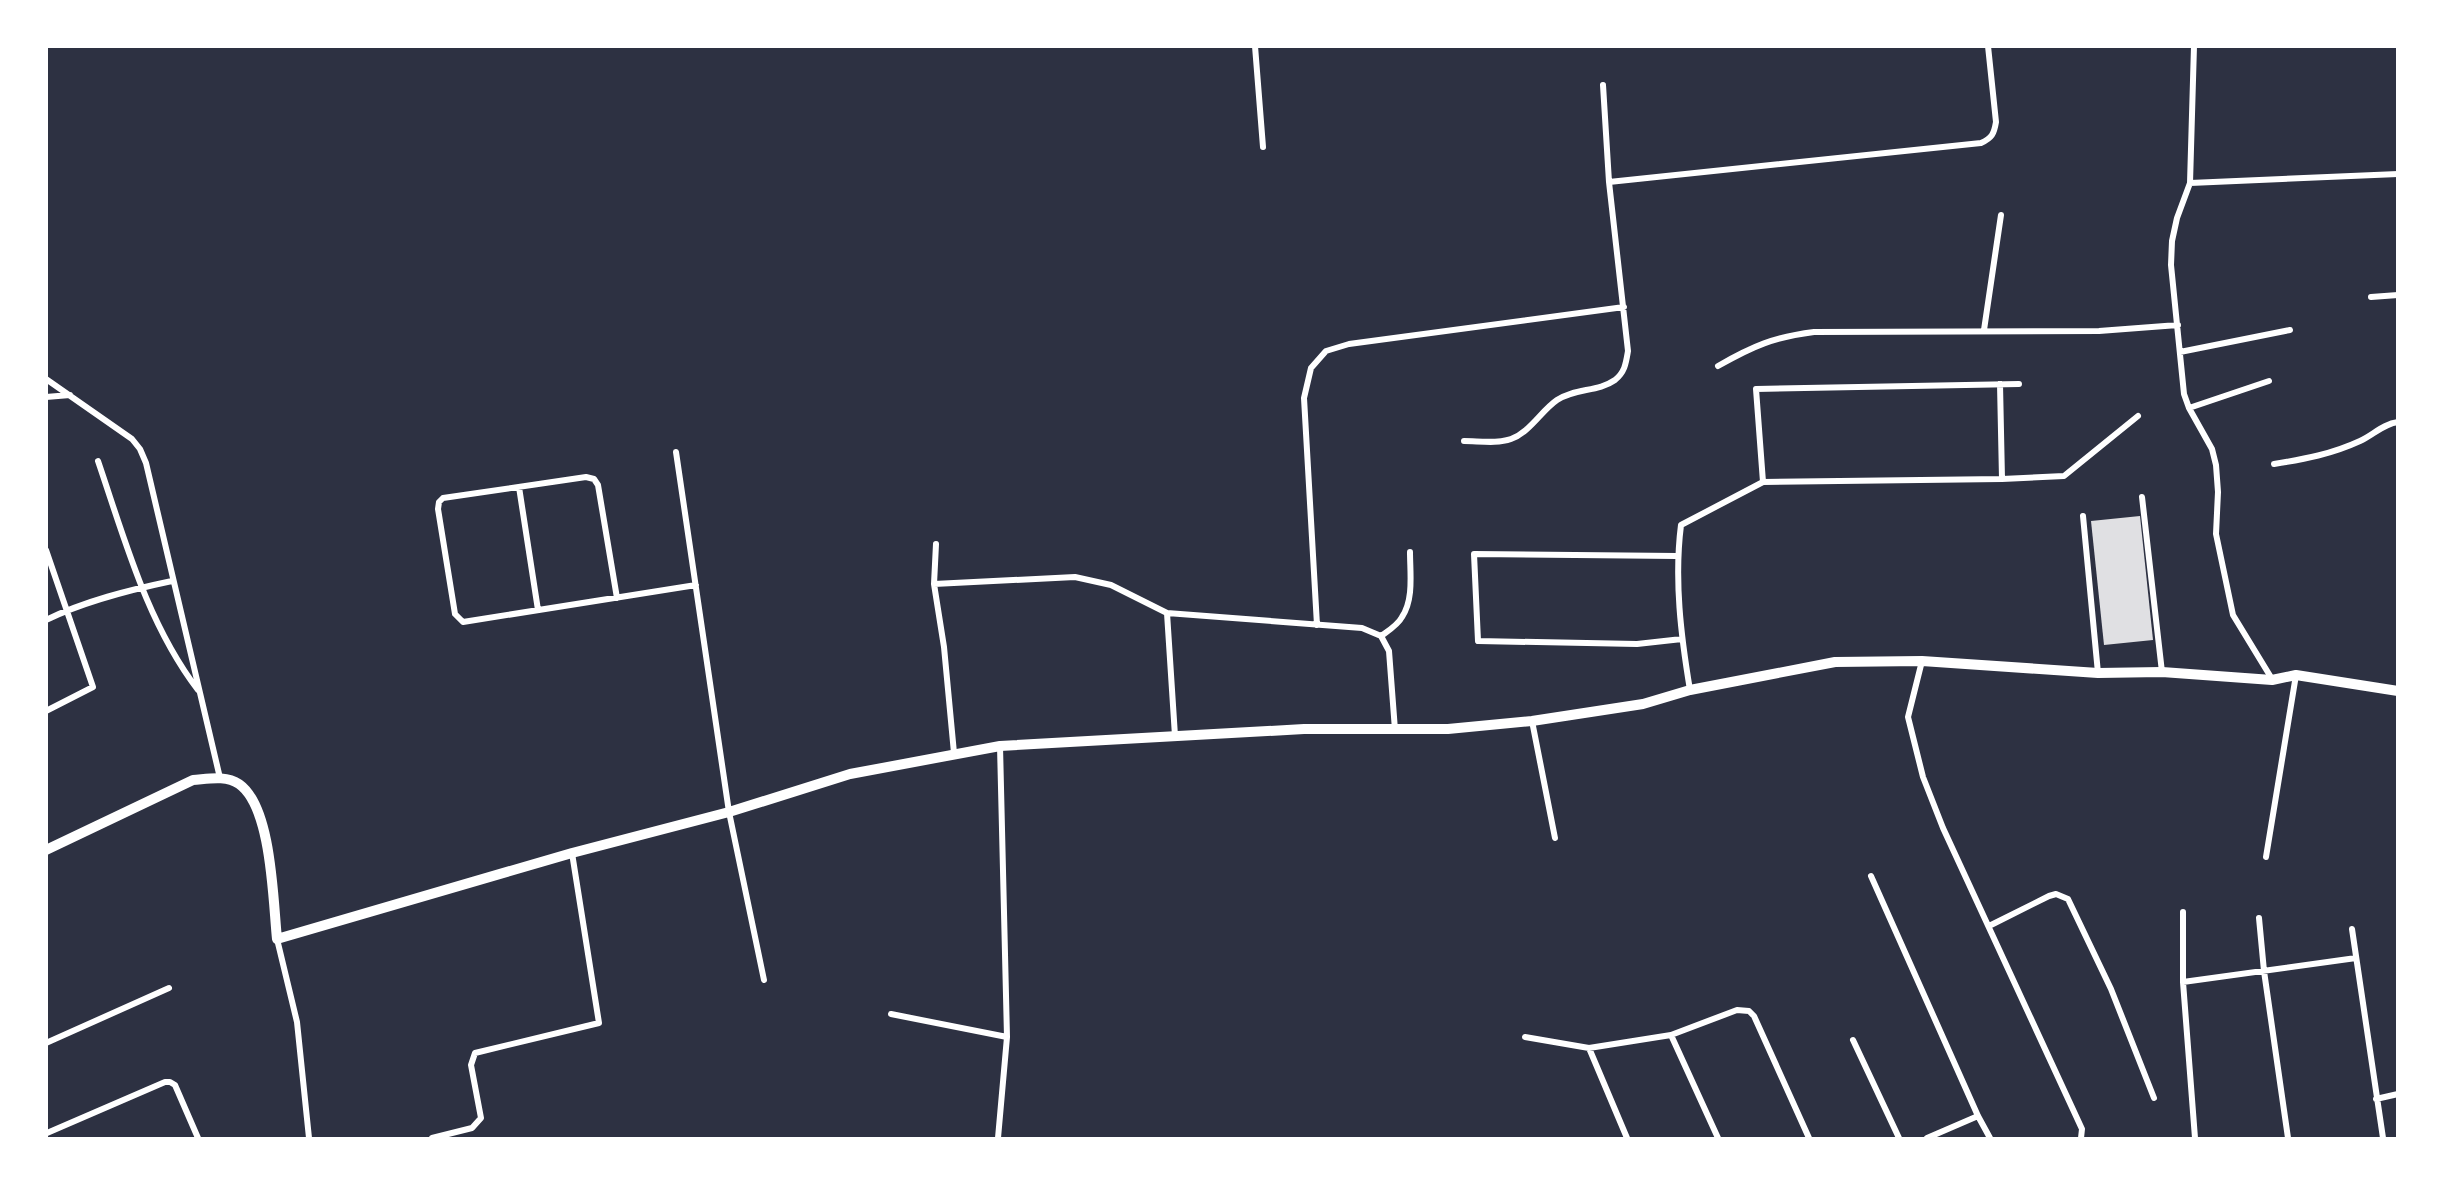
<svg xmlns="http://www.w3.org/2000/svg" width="2444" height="1185" font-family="'DM Sans',sans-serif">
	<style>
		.building { fill: #e0e0e3 }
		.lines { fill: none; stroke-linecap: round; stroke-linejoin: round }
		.minor { stroke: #fff; stroke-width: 6 }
		.tertiary { stroke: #fff; stroke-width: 10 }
	</style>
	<rect width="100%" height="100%" fill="#2d3142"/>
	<!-- building -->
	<path class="building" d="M2140,516L2153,640L2104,645L2091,521Z"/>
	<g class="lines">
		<!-- minor -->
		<path class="minor" d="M1255,46L1263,147
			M2194,46L2190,183L2177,218L2172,241L2171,265L2184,394L2189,408L2212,449L2216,465L2218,492L2216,534L2233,615L2272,679
			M1609,182L1981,143C1992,138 1994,134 1996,122L1988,46
			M2190,183L2398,174
			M2371,297L2398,295
			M1984,330L2001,215
			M2180,352L2290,330
			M1718,366C1753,346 1774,337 1814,332L2099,331L2178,325
			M46,379L132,439L140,449L146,463L220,778
			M2000,384L2002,479
			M46,397L70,395
			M2189,408L2269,381
			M1464,441C1479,441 1497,444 1511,439C1530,432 1541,411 1557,400C1575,388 1598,392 1615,380C1625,372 1626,363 1628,351L1609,182L1603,85
			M676,452L729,812L764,980
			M98,461C125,540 147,623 198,690
			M2274,464C2305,459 2332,454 2360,441C2373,435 2383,424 2398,422
			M1763,482L2002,479L2064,476L2138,416
			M519,487L538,610
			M2142,497L2162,672
			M2083,516L2098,673
			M936,544L934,584L944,647L954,753
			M46,550L93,687L46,711
			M1677,556L1474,554L1478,641L1637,644L1682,639
			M934,584L1075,577L1111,585L1167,613L1362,628L1381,636L1389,651L1395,730
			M617,598L598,485L594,479L586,477L443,498L439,502L438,509L455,614L463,622L696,585
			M1167,613L1175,736
			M46,620C85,601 129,590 172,581
			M1317,625L1304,398L1311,368L1326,351L1349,344L1624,307
			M1381,636C1388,631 1398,625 1402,617C1414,599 1410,573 1410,552
			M1922,661L1908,717L1923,777L1943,828L2082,1129L2081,1138
			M1690,690C1681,636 1674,580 1681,525L1763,482L1756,389L2019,384
			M1532,721L1555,838
			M2266,857L2296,675
			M1871,876L1978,1116L1990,1138
			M2183,912V982L2195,1138
			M2259,918L2264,971L2288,1138
			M1989,926L2049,896L2056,894L2068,899L2111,989L2154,1098
			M2352,929L2383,1138
			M277,939L297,1022L309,1138
			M2183,982L2356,958
			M891,1014L1007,1037
			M1671,1035L1737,1010L1749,1011L1754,1016L1809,1138
			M1525,1037L1589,1048L1671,1035L1718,1138
			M1853,1040L1899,1138
			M46,1043L169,988
			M1589,1048L1627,1138
			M2376,1099L2398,1094
			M47,1133L165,1082H170L175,1085L198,1138
			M432,1138L472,1128L481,1118L471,1065L475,1053L599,1023L572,853
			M998,1138L1007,1037L1000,746
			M1927,1138L1978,1116"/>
		<!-- tertiary -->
		<path class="tertiary" d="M46,850L193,780C208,779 226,775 239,784C272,807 273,901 277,939L572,853L729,812L850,774L1000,746L1304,729H1448L1532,721L1643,704L1690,690L1835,662L1922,661L2098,673L2162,672L2272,680L2296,675L2398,691"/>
	</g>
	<!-- border -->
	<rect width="2444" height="1185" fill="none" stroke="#ffffff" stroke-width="96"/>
</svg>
